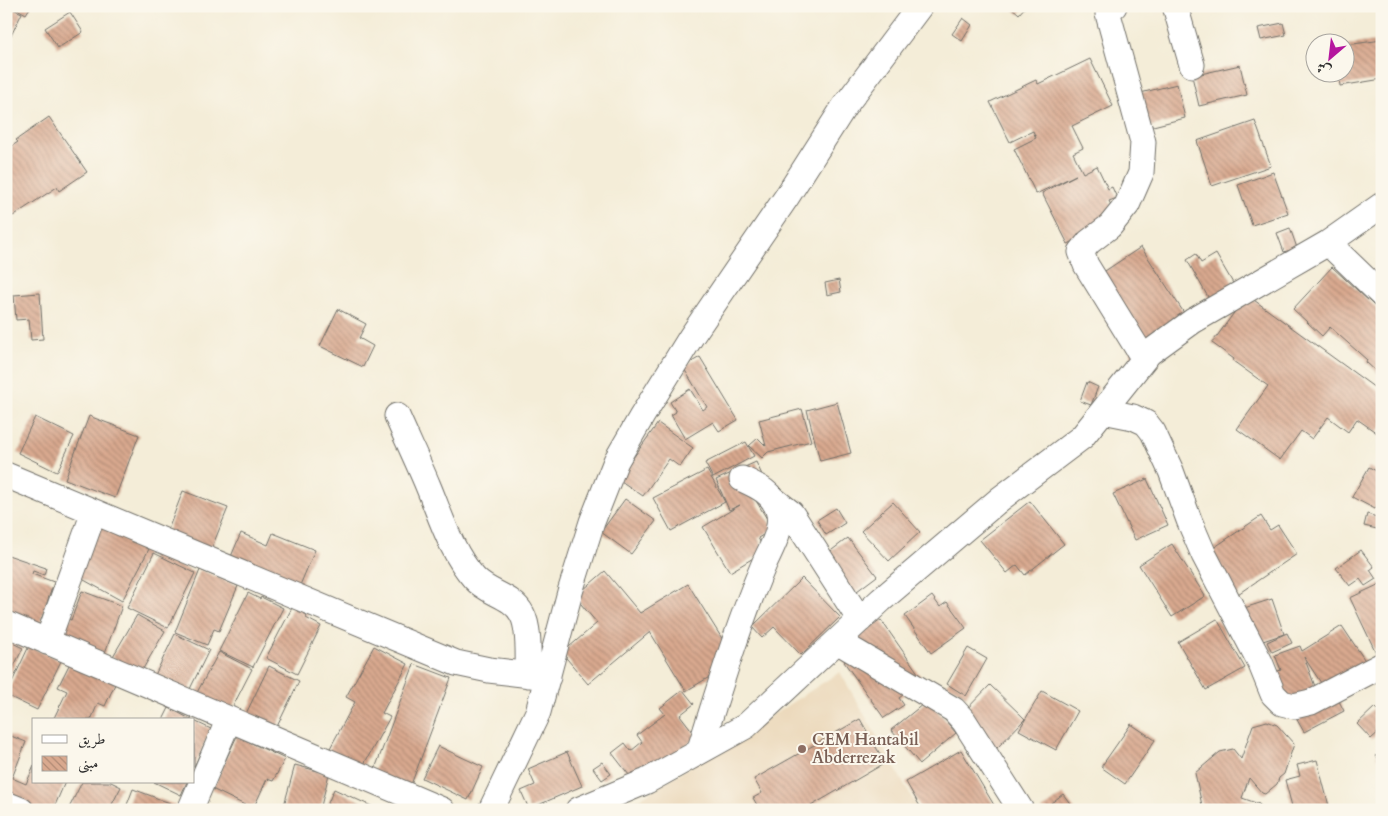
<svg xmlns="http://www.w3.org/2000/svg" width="1388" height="816" font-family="Cardo,Amiri,serif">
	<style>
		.built { fill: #ebd8ba }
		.building { fill: url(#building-back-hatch) }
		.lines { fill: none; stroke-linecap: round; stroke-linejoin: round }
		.minor-casing { stroke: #716f68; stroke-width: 27 }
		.minor { stroke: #fff; stroke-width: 25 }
		.education-dot { fill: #8d6e63; stroke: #fbf7ec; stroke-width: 2 }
		.labels { text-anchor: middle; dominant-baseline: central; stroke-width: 4; stroke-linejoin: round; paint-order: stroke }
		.education-label { font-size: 16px; font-weight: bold; fill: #785e54; stroke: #fbf7ec; text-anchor: start }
	</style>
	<defs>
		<pattern id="building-back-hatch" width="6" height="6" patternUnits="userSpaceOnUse" patternTransform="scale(1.25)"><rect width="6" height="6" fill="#d9a98f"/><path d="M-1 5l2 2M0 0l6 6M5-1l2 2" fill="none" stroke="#b08a75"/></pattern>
	</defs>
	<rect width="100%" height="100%" fill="#fbf7ec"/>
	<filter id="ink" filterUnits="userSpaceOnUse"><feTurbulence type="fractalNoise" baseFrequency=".02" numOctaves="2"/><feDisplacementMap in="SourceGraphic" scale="10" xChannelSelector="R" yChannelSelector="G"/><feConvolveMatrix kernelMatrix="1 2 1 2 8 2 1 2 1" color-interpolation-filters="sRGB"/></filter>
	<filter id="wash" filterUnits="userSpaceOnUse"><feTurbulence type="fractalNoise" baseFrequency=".0096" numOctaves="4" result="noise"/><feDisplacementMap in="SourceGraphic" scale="20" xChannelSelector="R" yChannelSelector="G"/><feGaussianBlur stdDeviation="1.12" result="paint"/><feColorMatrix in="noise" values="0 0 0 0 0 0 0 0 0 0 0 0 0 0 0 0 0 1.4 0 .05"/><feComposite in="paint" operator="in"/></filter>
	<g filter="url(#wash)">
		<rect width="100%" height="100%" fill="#f4edd8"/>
		<!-- built -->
		<path class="built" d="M840,672L919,810H621L625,808Z"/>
		<g id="blocks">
			<!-- building -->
			<path class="building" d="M6,6L22,13L6,46Z
				M12,6H31L26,14Z
				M1010,6H1026L1019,14Z
				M70,12L83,32L58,48L45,28Z
				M963,18L972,25L962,41L952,34Z
				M1283,23L1286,35L1261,40L1258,28Z
				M1382,40V79L1340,86L1338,72H1346V45Z
				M1090,59L1113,106L1072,126L1083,148L1073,153L1083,173L1097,166L1108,189L1112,187L1117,198L1109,201L1118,220L1068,244L1042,193L1076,175L1036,194L1014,149L1036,138L1033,131L1010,142L990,102L1036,80L1038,84Z
				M1240,65L1247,95L1199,106L1192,76Z
				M1177,84L1185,118L1137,130L1128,96Z
				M49,117L87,172L59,191L57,187L13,216L6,206V150L18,142L16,140Z
				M1255,121L1271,166L1212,186L1197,141Z
				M1273,172L1288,213L1252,225L1238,185Z
				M1290,228L1297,248L1284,252L1277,233Z
				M1141,247L1190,322L1133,360L1102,273Z
				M1196,254L1201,263L1216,254L1237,290L1212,304L1187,260Z
				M1332,267L1382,313V373L1380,375L1366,362L1367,360L1330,327L1322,336L1293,309Z
				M839,280L841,292L827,295L825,283Z
				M40,293L43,339L31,340L29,319L16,320L14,295Z
				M1247,295L1382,393V426L1377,433L1357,419L1348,432L1328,417L1312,439L1301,431L1280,460L1237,429L1268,386L1233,361L1234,359L1212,343Z
				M338,309L366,324L359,338L373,346L363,367L320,346Z
				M700,357L738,420L719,431L713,422L685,439L671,415L676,412L670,402L690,389L703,410L707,407L683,367Z
				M1087,382L1098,387L1091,405L1080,401Z
				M837,402L851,453L820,461L807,410Z
				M802,409L811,441L768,452L762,458L749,446L758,438L766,446L759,420Z
				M89,416L139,435L115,498L65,479Z
				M35,417L74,436L57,472L18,453Z
				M658,423L693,448L680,467L669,459L643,496L618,479Z
				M746,442L754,456L713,478L705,463Z
				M756,462L770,492L755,499L773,529L758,538L765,551L730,572L703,527L740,505L729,510L716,480Z
				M1369,467L1382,474V497L1375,509L1352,497Z
				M707,470L725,502L671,531L653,498Z
				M1147,479L1168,525L1135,540L1113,494Z
				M183,491L228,508L210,552L166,535Z
				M625,499L656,521L631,554L601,532Z
				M1030,501L1064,544L1025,575L1017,565L1007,573L980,540Z
				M893,502L920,532L889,561L861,531Z
				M836,508L845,523L826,535L817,520Z
				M1367,514L1380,518L1377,529L1364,526Z
				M1261,516L1270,530L1278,525L1297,554L1232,598L1203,555Z
				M102,524L149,549L122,601L75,575Z
				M241,533L268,545L273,533L315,550L295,597L227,566Z
				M848,538L877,576L845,600L816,562Z
				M1172,544L1205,596L1172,617L1139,565Z
				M1361,550L1374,567L1370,570L1376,579L1365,586L1360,579L1350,586L1336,568Z
				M154,553L195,573L168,628L127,608Z
				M8,555L46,568L44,575L33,571L32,574L54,582L34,641L6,632V561Z
				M200,570L238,586L219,631L214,629L207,645L175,632Z
				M605,571L640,613L688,584L736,661L686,691L650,632L588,684L562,653L597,623L575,597Z
				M802,578L840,617L801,655L774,627L762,638L752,627Z
				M1382,583V657L1379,659L1350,598Z
				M82,591L122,606L102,661L53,634L60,616L71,620Z
				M248,593L260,599L261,597L283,608L253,667L219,651Z
				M932,596L940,607L947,602L966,628L931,653L905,616Z
				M1272,599L1284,634L1251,645L1238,610Z
				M294,604L309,611L306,618L321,626L297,674L266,658Z
				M137,615L165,631L140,674L112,658Z
				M1217,619L1245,668L1206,690L1178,642Z
				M881,620L923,680L899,698L904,705L884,718L844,662L859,652L852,641Z
				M1342,626L1368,665L1327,692L1304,657L1316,689L1276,704L1266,675L1281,670L1275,655L1300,646L1302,651Z
				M1287,633L1292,643L1272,652L1267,642Z
				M175,634L209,650L189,691L155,675Z
				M6,640L23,648L6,682Z
				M29,646L61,661L37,710L6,695Z
				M374,646L408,664L382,713L390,717L362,768L329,750L355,702L346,697Z
				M968,648L987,659L966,696L947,684Z
				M219,652L252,669L228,716L194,698Z
				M71,661L116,682L105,706L98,703L91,720H53L67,691L58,687Z
				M414,664L451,678L406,798L372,777Z
				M269,666L299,681L272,737L242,722Z
				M990,685L1025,719L997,748L962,714Z
				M683,690L694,704L680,715L697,737L636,784L612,753L625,743L631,751L642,742L637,735L665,714L660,708Z
				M1042,691L1078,711L1056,750L1019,730Z
				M1337,697L1344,711L1304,732L1296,718Z
				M928,700L956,733L920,764L891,730Z
				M1375,707L1382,714V729L1371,739L1357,724Z
				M169,708L179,713L192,720H163Z
				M860,719L885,763L804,810H760L753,798L762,793L754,779Z
				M194,721L211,729L194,767Z
				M1267,721L1277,725L1294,744L1284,774L1279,778L1277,784L1265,794L1262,793L1249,778L1242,798L1259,804L1264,810H1203L1195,773L1220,752L1233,749L1241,759L1253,725Z
				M1131,724L1155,740L1125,784L1101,767Z
				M6,734L26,742L12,778L26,784L34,766V782H65L53,810H33L6,806Z
				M237,736L285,759L273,781L267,779L253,809L212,789Z
				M438,746L483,767L468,800L422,778Z
				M961,750L997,810H922L906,782Z
				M1382,751V763L1376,756Z
				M567,752L582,786L529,809L521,791L535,785L528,769Z
				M1317,760L1330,810H1293L1285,780L1300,776L1297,765Z
				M602,762L611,774L602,780L593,768Z
				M295,765L329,774L320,810L283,809Z
				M82,782H111L121,787L109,810H68Z
				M154,782H187L181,795Z
				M133,789L175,805L173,810H125Z
				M334,789L380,810H325Z
				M1063,794L1075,810H1042Z"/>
		</g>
	</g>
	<g filter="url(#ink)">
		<use href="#blocks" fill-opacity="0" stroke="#716f68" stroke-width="1"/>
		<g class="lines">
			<!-- minor casing -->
			<g class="minor-casing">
				<path id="minor" d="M1114,6L1109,10L1108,14L1143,142L1141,173L1127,205L1110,226L1089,242L1081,252L1086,265L1144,359
					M1175,6L1192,65
					M1328,243L1382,295
					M1103,411L1133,417L1146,423L1153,432L1171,471L1189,520L1204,555L1260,662L1273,694L1282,703L1294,706L1311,702L1382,665
					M397,416C407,439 418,462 428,486C441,517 451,552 474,578C488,594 512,595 522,614C530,628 528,658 528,675
					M6,475L456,663L489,670L548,677
					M773,499L791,513L860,620
					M6,624L442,810
					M837,641L954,710L964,721L1021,810
					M47,642L94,512
					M699,752C719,689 738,625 764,564C771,548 784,528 778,510C772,492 757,486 742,479
					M6,804L21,810
					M190,810L229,719
					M491,810L538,712L570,592L592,522L616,461L642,416L691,337L786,198L844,107L920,6
					M578,810L647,781L746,726L881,600L1000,499L1082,437L1149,353L1193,321L1328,243L1382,205"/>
			</g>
			<!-- minor -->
			<use href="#minor" class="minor"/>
		</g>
	</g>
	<!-- markers -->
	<circle class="education-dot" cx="802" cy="749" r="5"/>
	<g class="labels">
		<!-- education labels -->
		<g class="education-label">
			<text x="812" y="740">CEM Hantabil<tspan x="812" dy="18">Abderrezak</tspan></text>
		</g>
	</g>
	<!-- margin -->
	<rect width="1388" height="816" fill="none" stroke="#fbf7ec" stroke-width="25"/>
	<!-- legend -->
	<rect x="32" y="718" width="162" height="65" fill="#fbf7ec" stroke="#a8a59f"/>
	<rect x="42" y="735" width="25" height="8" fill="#ffffff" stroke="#a8a59f"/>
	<text x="78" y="744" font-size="15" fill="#2b2b2b">طريق</text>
	<rect x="42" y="756" width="25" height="15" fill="url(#building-back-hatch)" stroke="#a8a59f"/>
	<text x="78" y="768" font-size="15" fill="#2b2b2b">مبنى</text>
	<!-- north arrow -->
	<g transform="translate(1330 58) rotate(208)"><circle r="24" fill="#fbf7ec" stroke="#a8a59f"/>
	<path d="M0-4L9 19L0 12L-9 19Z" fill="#b5179e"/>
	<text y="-8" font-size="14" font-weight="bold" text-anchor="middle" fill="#2b2b2b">ش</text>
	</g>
</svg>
